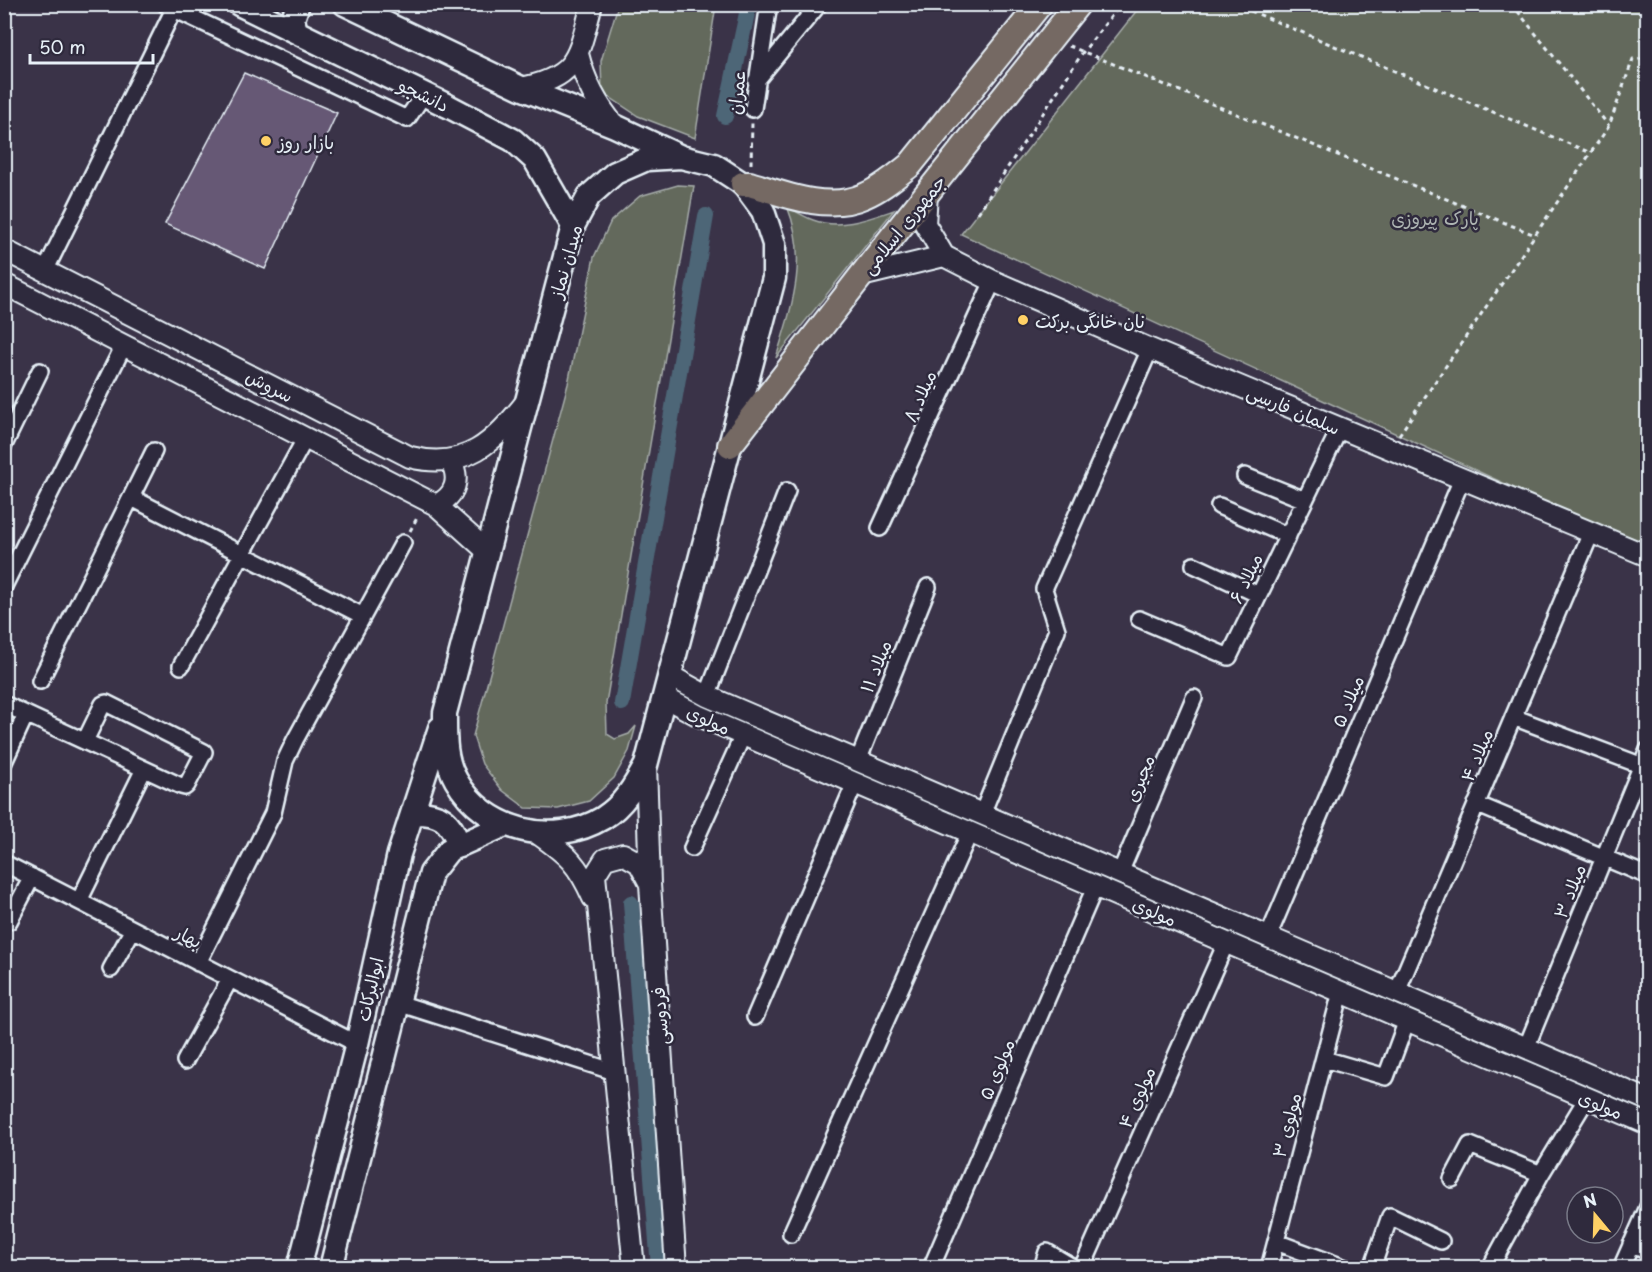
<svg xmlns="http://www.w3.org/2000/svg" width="1652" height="1272" font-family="'Playpen Sans','Playpen Sans Arabic',sans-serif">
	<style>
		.green { fill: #64695c; stroke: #a6adaa; stroke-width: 1.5 }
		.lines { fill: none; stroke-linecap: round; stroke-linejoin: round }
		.canal { stroke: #4d6677; stroke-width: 16 }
		.building { fill: #665975; stroke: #e8f1f8; stroke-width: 1.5 }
		.minor-casing { stroke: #e8f1f8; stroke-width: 20 }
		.tertiary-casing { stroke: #e8f1f8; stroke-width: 24 }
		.secondary-casing { stroke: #e8f1f8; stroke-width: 27 }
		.primary-casing { stroke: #e8f1f8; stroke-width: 28 }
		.path { stroke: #e8f1f8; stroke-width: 3; stroke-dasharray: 4.5 4.5; stroke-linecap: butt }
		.minor { stroke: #2f2a3d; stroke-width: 15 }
		.tertiary { stroke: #2f2a3d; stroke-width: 20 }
		.secondary { stroke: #2f2a3d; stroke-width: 22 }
		.primary { stroke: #756964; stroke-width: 24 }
		.poi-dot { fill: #ffd166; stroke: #2f2a3d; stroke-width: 2 }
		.labels { text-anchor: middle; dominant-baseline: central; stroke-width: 5; stroke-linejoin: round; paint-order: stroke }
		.street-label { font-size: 18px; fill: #e8f1f8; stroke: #2f2a3d }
		.poi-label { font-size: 18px; fill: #e8f1f8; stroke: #2f2a3d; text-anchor: start }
		.park-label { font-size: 18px; fill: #adb4b2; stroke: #2f2a3d }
	</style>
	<rect width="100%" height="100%" fill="#3a3348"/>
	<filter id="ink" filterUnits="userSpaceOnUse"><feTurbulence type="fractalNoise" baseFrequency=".0167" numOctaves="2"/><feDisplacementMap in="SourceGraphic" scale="12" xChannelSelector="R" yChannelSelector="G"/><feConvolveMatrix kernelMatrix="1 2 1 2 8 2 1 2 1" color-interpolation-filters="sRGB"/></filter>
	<g filter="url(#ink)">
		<!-- green -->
		<path class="green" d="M618,5H716L695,138L638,116L602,92L601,61Z
			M1141,5H1647V549L961,234Z
			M678,185L694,186L606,703L607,734L615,739L629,734L636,726L629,751L614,778L589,801L558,809L526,808L502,790L482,764L473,736L568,384L594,257L611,221L640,196Z
			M787,206C795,211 804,217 813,220C840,230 868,219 894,210L776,358C792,306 809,260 787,206Z"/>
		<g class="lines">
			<!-- canal -->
			<path class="canal" d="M725,116L749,4
				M622,703L706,216
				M631,903L659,1268"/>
		</g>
		<!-- building -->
		<path class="building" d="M244,73L337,113L265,269L165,224Z"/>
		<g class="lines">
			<!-- minor casing -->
			<g class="minor-casing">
				<path id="minor" d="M174,9L407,119L424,94
					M756,81L819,4
					M753,109L769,4
					M45,271L174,9L165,4
					M4,445L40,371
					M1245,476L1305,500
					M132,498L363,616
					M1219,506L1288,536
					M880,528L993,281
					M1194,565L1259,595
					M4,586L124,345
					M1139,619L1229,657L1340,428
					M181,666L305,439
					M40,681L154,451
					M707,696L787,491
					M4,704L181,786L185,787L187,785L204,752L106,703L103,704L85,741
					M1513,717L1648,768
					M858,761L928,587
					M4,762L26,714
					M1476,804L1648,876
					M982,814L1057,630L1044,589L1150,349
					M692,848L743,735
					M4,863L357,1044
					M1120,873L1194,698
					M79,901L144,769
					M9,921L32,877
					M1268,937L1462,479
					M198,963L273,813L285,761L295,740L403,543
					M111,969L133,929
					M1397,992L1591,533
					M398,1003L615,1072
					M755,1017L855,783
					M1526,1048L1648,750
					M1324,1059L1386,1077L1407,1020
					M185,1061L230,979
					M1452,1179L1470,1145L1541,1174
					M791,1234L970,832
					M1276,1242L1346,1268
					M1631,1244L1648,1252
					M931,1268L1096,885
					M1042,1268L1047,1252L1074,1268
					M1082,1268L1226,943
					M1269,1268L1341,992
					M1372,1268L1390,1216L1441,1241
					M1490,1268L1541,1174L1587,1098
					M1621,1268L1648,1207"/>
			</g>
			<!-- tertiary casing -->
			<g class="tertiary-casing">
				<path id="tertiary" d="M578,54C585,82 597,105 615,126
					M521,88C579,77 578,55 592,4
					M927,194L925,224L944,256
					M4,250L410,457C466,471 494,442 526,402
					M944,256L993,281L1150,349L1648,556
					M861,276L944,256
					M4,284L436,505L487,551
					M436,505C456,496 461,478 450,460
					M669,675L707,696L1648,1100
					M664,697L699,716L1648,1124
					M646,765L650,884L676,1268
					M538,834C568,855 578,864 593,898
					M634,1268L595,875L605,859L623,854L639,863L649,882"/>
			</g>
			<!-- secondary casing -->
			<g class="secondary-casing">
				<path id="secondary" d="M239,4L448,106L513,140L535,160L573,226
					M345,4L521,88L615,126L679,156
					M296,32L293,19L298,4
					M681,157L714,165L743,184L763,211L774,244V278L646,765C635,785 624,805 603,818C553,848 485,831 456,780C444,759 445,736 445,713L573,226L589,196L615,173L647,159Z
					M413,813C440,812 451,820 459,846
					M299,1268L357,1044L399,854L440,728
					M331,1268L431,873L449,850L505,825"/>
			</g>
			<!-- primary casing -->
			<g class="primary-casing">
				<path id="primary" d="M743,184H750C785,195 828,212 864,196C881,189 896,176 910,165L1040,4
					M730,445L861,276L1078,4"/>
			</g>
			<!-- path -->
			<path class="path" d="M1234,4L1591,153
				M1512,4L1609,126
				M1069,46L1535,235
				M751,164L752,123
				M978,213L1083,52L1121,4
				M1399,435L1609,126L1633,59H1648
				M410,531L418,516"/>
			<!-- minor -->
			<use href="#minor" class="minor"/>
			<!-- tertiary -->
			<use href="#tertiary" class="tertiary"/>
			<!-- secondary -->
			<use href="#secondary" class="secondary"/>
			<!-- primary -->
			<use href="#primary" class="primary"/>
		</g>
	</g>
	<!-- markers -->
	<g class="poi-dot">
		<circle cx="266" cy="141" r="6"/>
		<circle cx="1023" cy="320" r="6"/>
	</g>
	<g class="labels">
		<!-- street labels -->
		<g class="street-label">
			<text transform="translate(736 92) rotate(-84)">عمران</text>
			<text transform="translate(424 94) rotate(26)">دانشجو</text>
			<text transform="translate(903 224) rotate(-51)">جمهوری اسلامی</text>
			<text transform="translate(565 261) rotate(-74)">میدان نماز</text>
			<text transform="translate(270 385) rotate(27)">سروش</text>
			<text transform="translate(919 396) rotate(-66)">میلاد ۸</text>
			<text transform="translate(1294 409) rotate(23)">سلمان فارسی</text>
			<text transform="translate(1245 578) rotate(-64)">میلاد ۶</text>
			<text transform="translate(875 666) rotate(-68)">میلاد ۱۱</text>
			<text transform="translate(1347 701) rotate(-67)">میلاد ۵</text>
			<text transform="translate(709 719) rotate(25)">مولوی</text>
			<text transform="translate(1476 755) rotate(-67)">میلاد ۴</text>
			<text transform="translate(1139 778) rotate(-67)">مجیری</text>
			<text transform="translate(1569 891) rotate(-68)">میلاد ۳</text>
			<text transform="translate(1155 911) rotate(24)">مولوی</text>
			<text transform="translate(189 936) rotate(27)">بهار</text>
			<text transform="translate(369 989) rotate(-77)">ابوالبرکات</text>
			<text transform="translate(659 1016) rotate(-94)">فردوسی</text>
			<text transform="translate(996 1069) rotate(-67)">مولوی ۵</text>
			<text transform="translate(1136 1097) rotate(-66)">مولوی ۴</text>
			<text transform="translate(1601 1104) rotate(23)">مولوی</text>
			<text transform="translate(1286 1125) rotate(-75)">مولوی ۳</text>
		</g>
		<!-- poi labels -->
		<g class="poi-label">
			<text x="278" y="141">بازار روز</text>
			<text x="1035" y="320">نان خانگی برکت</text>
		</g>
		<!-- park labels -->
		<g class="park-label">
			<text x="1435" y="217">پارک پیروزی</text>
		</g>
	</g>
	<!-- margin -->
	<rect width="1652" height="1272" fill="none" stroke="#2f2a3d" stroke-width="24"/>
	<rect x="12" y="12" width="1628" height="1248" fill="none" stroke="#e8f1f8" stroke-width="2" filter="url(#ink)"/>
	<!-- north arrow -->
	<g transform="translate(1595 1215) rotate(341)"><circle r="28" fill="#2f2a3d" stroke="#797a88" stroke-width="1.5"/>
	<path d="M0-4.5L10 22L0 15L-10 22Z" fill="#ffd166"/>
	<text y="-9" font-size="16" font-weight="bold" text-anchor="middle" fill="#e8f1f8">N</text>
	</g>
	<!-- scale -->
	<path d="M30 54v9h123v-9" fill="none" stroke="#e8f1f8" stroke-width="3"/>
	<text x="39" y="54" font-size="18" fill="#e8f1f8" stroke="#2f2a3d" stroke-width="4.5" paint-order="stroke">50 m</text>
</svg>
